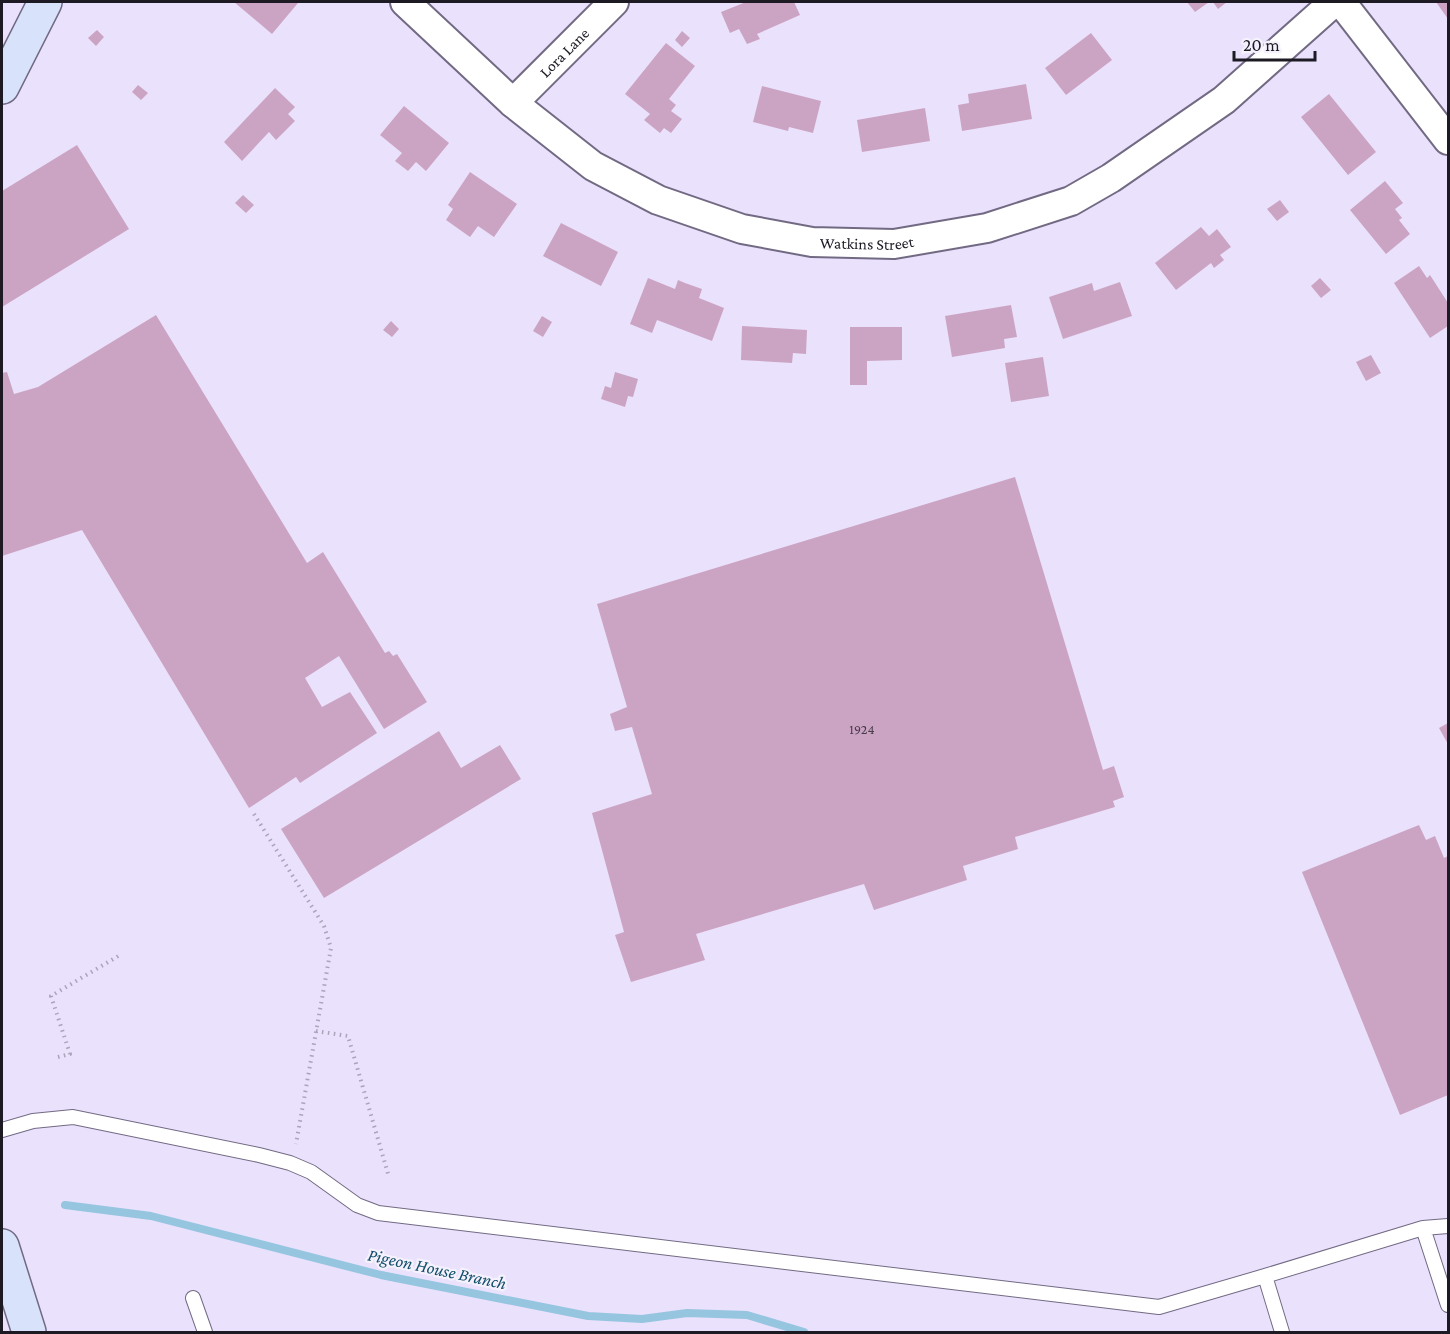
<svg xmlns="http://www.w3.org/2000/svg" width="1450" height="1334" font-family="'Crimson Pro',serif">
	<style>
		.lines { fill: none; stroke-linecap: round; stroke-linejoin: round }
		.stream { stroke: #95c5df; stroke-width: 8 }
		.building { fill: #cca4c3 }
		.lane-casing { stroke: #726a83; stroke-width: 16 }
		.street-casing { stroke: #726a83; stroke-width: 32 }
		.secondary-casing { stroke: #726a83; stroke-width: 36 }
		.path { stroke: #aba4ba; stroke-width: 4; stroke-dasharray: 1.5 4.5; stroke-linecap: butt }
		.lane { stroke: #fff; stroke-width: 14 }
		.street { stroke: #fff; stroke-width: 28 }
		.secondary { stroke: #d8e2fb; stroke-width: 33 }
		.labels { text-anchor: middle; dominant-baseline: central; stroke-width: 4.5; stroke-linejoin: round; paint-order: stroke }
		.number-label { font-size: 14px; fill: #493c4c }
		.street-label { font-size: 16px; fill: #1d1a24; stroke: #f5f1fd }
		.water-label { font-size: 18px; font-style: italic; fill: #114e69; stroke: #f5f1fd }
	</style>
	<rect width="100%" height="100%" fill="#eae1fd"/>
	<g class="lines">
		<!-- stream -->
		<path class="stream" d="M65,1205L151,1216L381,1275L588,1316L642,1319L687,1313L747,1315L804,1332"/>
	</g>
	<!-- building -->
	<path class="building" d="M234,2H297L298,3L272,34Z
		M746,2H794L800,15L757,34L760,39L747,44L739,29L730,33L721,12Z
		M1187,2H1209L1195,12Z
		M1213,2H1227L1218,9Z
		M1436,2H1448V19Z
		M97,30L104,37L96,46L88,38Z
		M682,31L690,38L682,47L675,40Z
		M1091,33L1112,60L1066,95L1045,68Z
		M666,43L695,66L669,99L676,105L671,111L682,119L671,133L664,128L660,133L644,120L650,114L625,94Z
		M1026,84L1032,119L962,131L958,105L969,103L968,94Z
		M138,85L148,93L141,100L132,92Z
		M762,86L821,101L813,133L789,127L788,131L753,122Z
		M275,88L295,107L288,114L295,121L276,140L269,132L242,161L224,142Z
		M1329,94L1376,152L1348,175L1301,117Z
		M404,106L449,143L426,171L416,162L408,171L395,161L402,153L380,135Z
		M925,108L930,141L862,152L857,120Z
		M77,145L129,229L2,307V191Z
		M470,172L517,204L494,237L478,226L470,237L446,220L453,209L448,205Z
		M1385,181L1403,203L1395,209L1402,218L1399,220L1410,234L1386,254L1350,210Z
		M243,195L254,205L246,213L235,203Z
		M1280,200L1289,212L1277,221L1267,209Z
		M561,223L618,252L601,286L543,256Z
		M1201,227L1209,236L1217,229L1231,247L1220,255L1224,260L1214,268L1211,263L1176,290L1155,263Z
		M1419,266L1427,278L1430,275L1448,303V326L1430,338L1394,283Z
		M648,278L675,289L678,280L685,283L702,289L699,298L724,308L712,341L657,320L652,333L630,324Z
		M1320,278L1331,290L1321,298L1311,286Z
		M1120,282L1132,316L1063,339L1049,297L1092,283L1094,291Z
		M1011,305L1017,337L1004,339L1005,348L952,357L945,316Z
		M156,315L307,563L323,552L385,653L389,651L393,656L397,654L427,702L384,729L339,656L305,678L322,707L350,692L377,733L300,783L296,777L249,808L82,530L2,556V373L7,372L14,394L38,387Z
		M542,316L552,322L543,337L533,331Z
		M391,321L399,329L392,337L383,330Z
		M742,326L807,330L806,354L793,353L792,363L741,360Z
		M850,327H902V360L867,361V385H850Z
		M1371,355L1381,373L1366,381L1356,362Z
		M1043,357L1049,396L1011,402L1005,363Z
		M615,372L638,379L633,397L628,396L625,407L601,399L605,386L611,388Z
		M1015,477L1103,770L1114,766L1124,797L1113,801L1115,807L1015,837L1018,849L963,866L967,880L874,910L864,884L696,934L705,960L631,982L615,935L624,932L592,813L652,794L632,727L615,731L610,714L627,707L597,604Z
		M1448,723V744L1439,728Z
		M439,731L461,768L500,745L521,779L324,898L281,829Z
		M1419,825L1426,840L1435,836L1444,858L1448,856V1095L1400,1115L1302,872Z"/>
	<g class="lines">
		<!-- lane casing -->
		<g class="lane-casing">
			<path id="lane" d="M2,1130L33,1121L73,1117L259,1155L290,1163L311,1172L357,1205L378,1213L1159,1307L1265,1276L1282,1332
				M1423,1228L1448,1226
				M1265,1276L1423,1228L1448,1305
				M193,1298L205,1332"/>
		</g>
		<!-- street casing -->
		<g class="street-casing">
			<g id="street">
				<path id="s1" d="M405,2L513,103L593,166L658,200L742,229L812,242L894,244L987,228L1071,201L1111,178L1224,100L1334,2"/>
				<path d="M1341,2L1448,140"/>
				<path id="s2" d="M513,103L614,2"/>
			</g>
		</g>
		<!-- secondary casing -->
		<g class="secondary-casing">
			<path id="secondary" d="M2,87L45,2
				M2,1246L29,1332"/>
		</g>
		<!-- path -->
		<path class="path" d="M254,814L324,926L331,948L296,1144
			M316,1031L348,1036L389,1177
			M58,1057L70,1054L51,996L120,955"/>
		<!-- lane -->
		<use href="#lane" class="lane"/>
		<!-- street -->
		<use href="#street" class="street"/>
		<!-- secondary -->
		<use href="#secondary" class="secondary"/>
	</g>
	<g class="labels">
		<!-- number labels -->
		<g class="number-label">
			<text x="862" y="729">1924</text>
		</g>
		<!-- street labels -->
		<g class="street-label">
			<text stroke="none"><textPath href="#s2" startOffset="72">Lora Lane</textPath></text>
			<text stroke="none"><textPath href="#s1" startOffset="538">Watkins Street</textPath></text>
		</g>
		<!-- water labels -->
		<g class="water-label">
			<text transform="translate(437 1269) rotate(12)">Pigeon House Branch</text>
		</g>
	</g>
	<!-- border -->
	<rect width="1450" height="1334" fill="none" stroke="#1d1a24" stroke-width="6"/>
	<!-- scale -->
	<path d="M1234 51v9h81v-9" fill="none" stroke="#1d1a24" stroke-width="3"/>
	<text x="1243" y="51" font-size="18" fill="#1d1a24" stroke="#f5f1fd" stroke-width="4.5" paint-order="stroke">20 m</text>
</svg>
